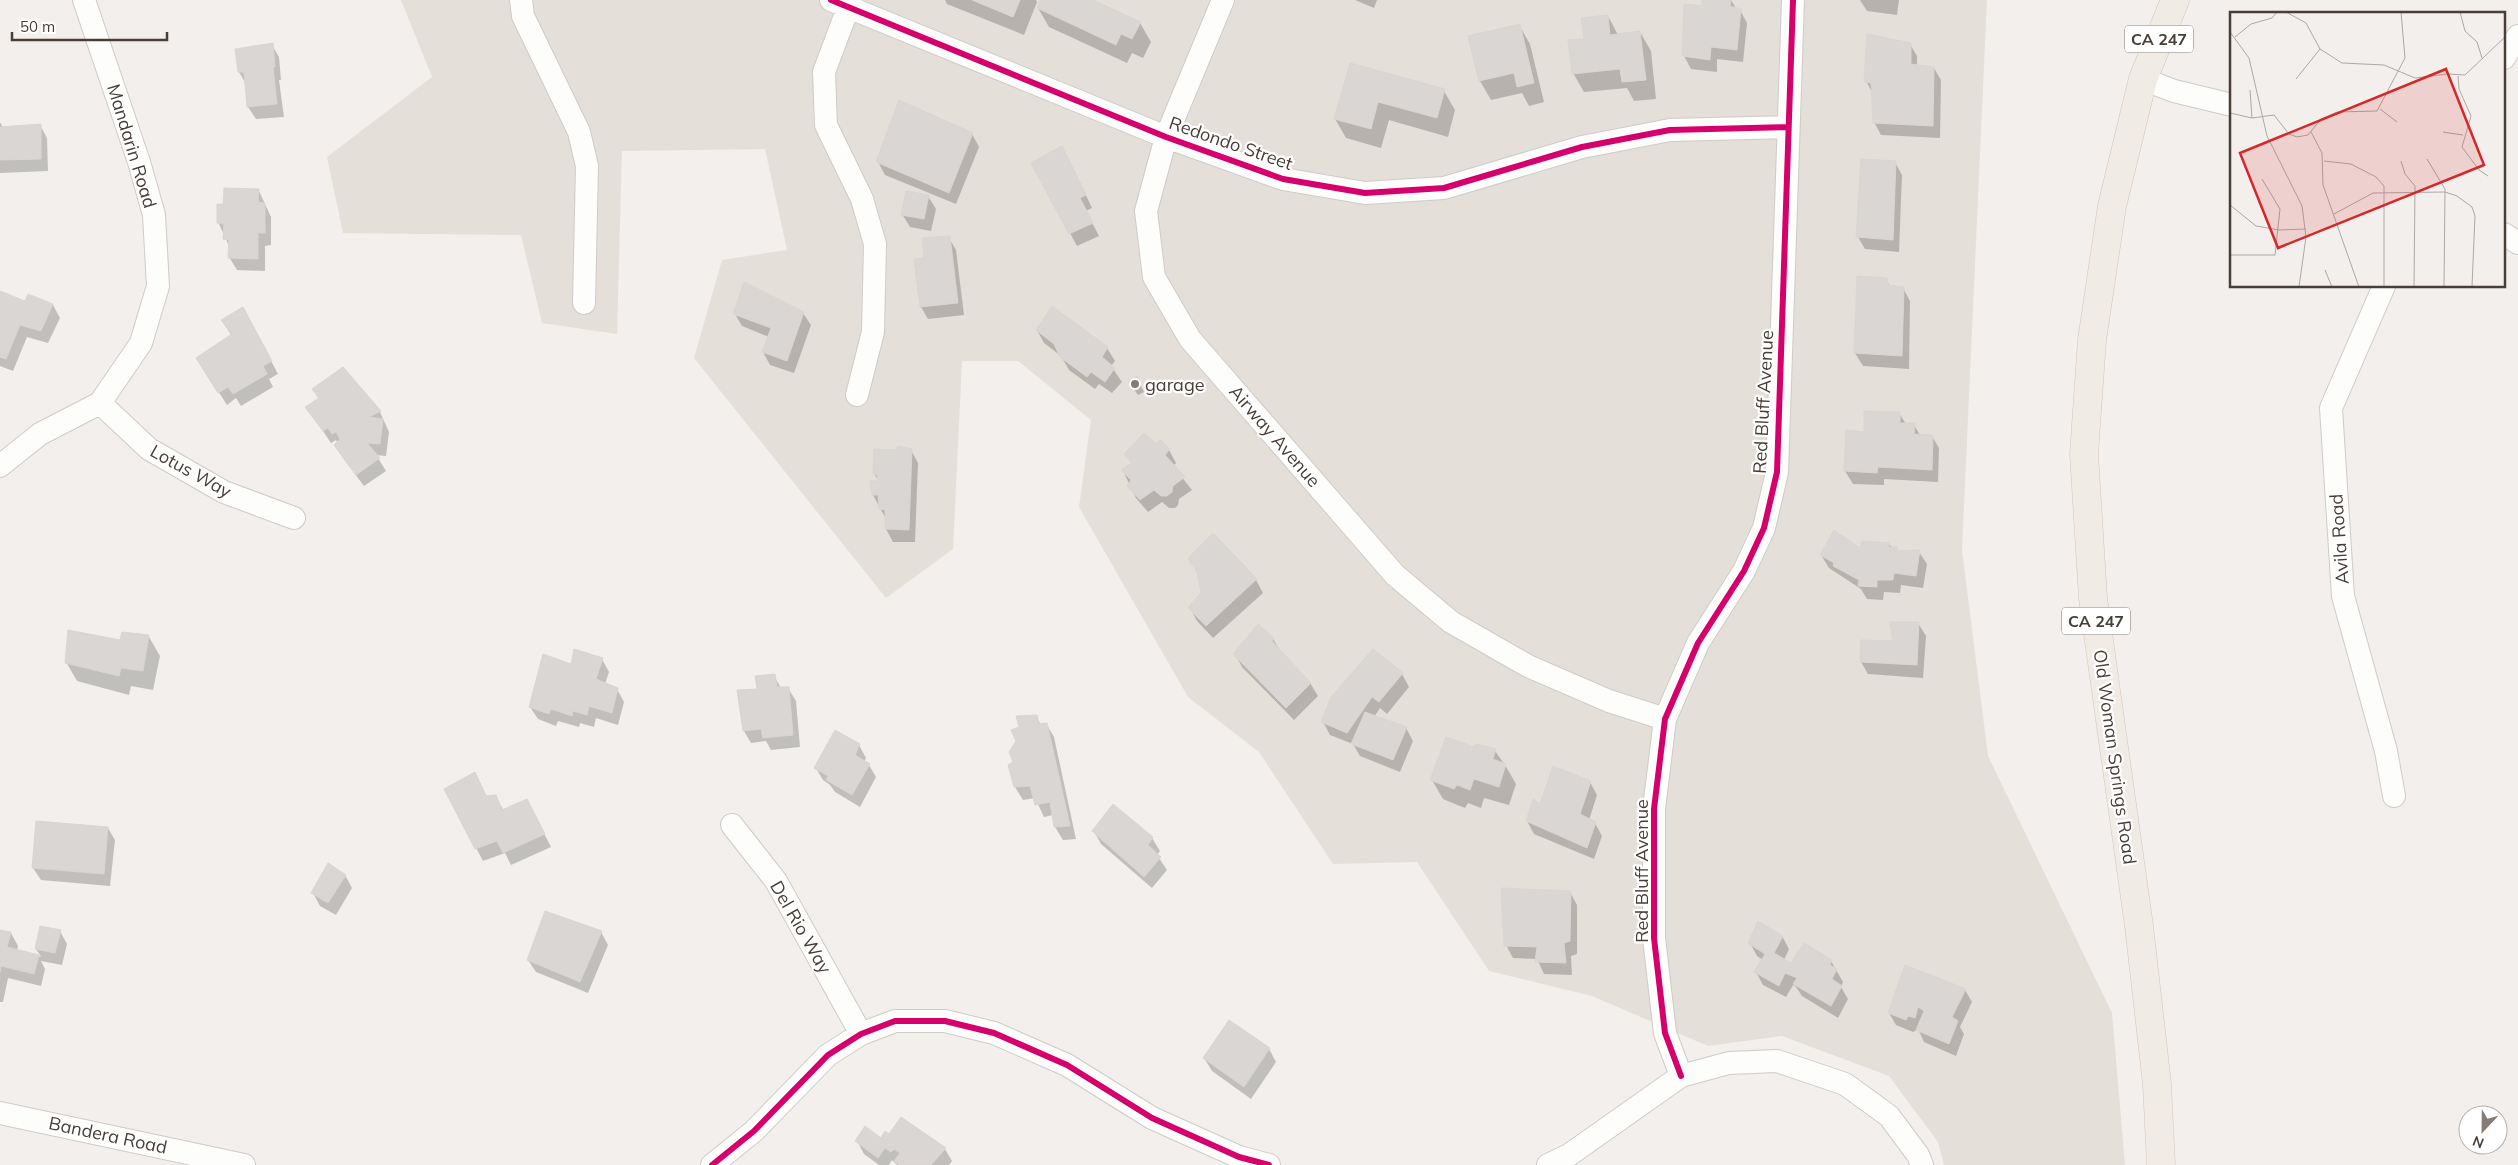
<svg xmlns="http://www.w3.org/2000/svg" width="2518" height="1165" font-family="Mulish,sans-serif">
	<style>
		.residential { fill: #e5dfda }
		.shadow { fill: #0003 }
		.building { fill: #d9d6d3; stroke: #dad5d2 }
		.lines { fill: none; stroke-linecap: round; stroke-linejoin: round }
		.street-casing { stroke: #cecbc8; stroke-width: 24 }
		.primary-casing { stroke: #d3c6bb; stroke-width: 29 }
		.street { stroke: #fdfdfc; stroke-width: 22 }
		.primary { stroke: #f1ebe5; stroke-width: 28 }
		.cycleway-casing { stroke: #fff; stroke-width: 9 }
		.cycleway { stroke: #d6006c; stroke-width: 6 }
		.poi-dot { fill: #837c77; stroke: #fff; stroke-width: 2 }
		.labels { text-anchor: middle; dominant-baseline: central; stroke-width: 4.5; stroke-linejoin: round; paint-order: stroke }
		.shield { fill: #fff; stroke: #7e7874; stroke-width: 1 }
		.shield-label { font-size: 16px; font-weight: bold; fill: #473e38 }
		.street-label { font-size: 18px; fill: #473e38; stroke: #fff }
		.poi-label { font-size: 18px; fill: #473e38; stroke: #fff; text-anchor: start }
		.inset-road { fill: none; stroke: #aea8a4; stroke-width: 1 }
		.view { fill: #d62828; fill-opacity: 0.15; stroke: #d62828; stroke-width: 2.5 }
		.inset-edge { fill: none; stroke: #473e38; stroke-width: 2.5 }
	</style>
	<rect width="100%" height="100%" fill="#f2efec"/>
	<!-- residential -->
	<path class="residential" d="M401,0H1987L1962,550L1988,756L2112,1013L2125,1165H1944L1938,1142L1889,1076L1782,1036L1708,1046L1592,996L1489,971L1417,862L1333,864L1259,752L1188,697L1079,507L1091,420L1018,361H962L953,549L886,598L694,358L722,260L787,250L765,149L622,151L617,334L542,323L521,235L343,233L327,157L432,77Z"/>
	<!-- shadow -->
	<path class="shadow" d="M945,0H1036L1037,2L1024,35L947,4Z
		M1042,0H1090L1140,23L1151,42L1143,58L1132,53L1127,63L1049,27L1038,8Z
		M1355,0H1377L1374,8Z
		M1703,0H1731L1737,10H1740L1747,23L1743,62L1717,59V72L1691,69L1684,56L1703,7Z
		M1860,0H1899L1897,15L1867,11Z
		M1608,16L1618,35L1640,32L1651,51L1656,99L1634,101L1627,88L1584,92L1573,73Z
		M1519,25L1530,44L1544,102L1529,106L1522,93L1491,100L1480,81Z
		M1910,44L1917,56V66L1934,68L1941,80L1940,138L1881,135L1874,122L1873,94L1866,81Z
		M272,45L279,57L281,80H279L284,117L256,119L248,107L246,84L239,72Z
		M1350,64L1444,91L1455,110L1448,137L1389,120L1381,148L1346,138L1335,119Z
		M0,122L3,128L40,125L47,138L48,171L0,173Z
		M972,134L979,147L956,204L885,175L878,162Z
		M1069,160L1092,208L1086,211L1099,236L1077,246L1070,233Z
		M1895,162L1902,175L1899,252L1865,249L1858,237Z
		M259,191L271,217V245L265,246V271L237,270L229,257L230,248L218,222L225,206Z
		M928,196L936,209L931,231L910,227L902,214Z
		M949,238L956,250L964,315L928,319L921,307L925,259Z
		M1886,279L1890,287L1903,288L1910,301L1909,369L1863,366L1855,353Z
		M0,293L25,302L28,296L53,305L60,318L48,343L27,337L13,371L0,366Z
		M803,313L811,325L794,373L770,365L763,352L769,337L742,326L735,314Z
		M222,321H250L278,374L269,379L273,387L241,406L236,398L227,405L205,371L232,336Z
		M1037,330L1107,348L1115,361L1111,366L1122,382L1112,393L1099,384L1095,389L1069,370L1061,356L1044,343Z
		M343,368L380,412L389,432L386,456L376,455L386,471L364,486L343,458L335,445L338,443L336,440L331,443L307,407L319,399L313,390Z
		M1140,384L1144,392L1138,395L1133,388Z
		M1899,413L1906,424L1914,425L1920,435L1932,436L1939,448L1938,482L1884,479V485L1853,484L1845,471L1847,431L1865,434Z
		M1156,445L1169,450L1176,463L1173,466L1192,490L1179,499L1178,505L1175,508H1169L1162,502L1148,512L1136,498L1123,471L1132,464L1126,454Z
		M911,450L918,463L915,542H893L886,529V519L873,495L879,482L874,473Z
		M1888,544L1899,552H1919L1927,564L1923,588L1901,585L1900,593L1884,592L1883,600L1867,599L1861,589L1829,568L1821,555Z
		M1256,580L1263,593L1213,638L1197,621L1190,608Z
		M1918,623L1926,636L1923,678L1868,674L1861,662L1895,643Z
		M149,637L160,656L153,690L131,686L129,695L77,681L66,662L121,641Z
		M1273,639L1281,652L1310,683L1318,696L1294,720L1242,667L1235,654Z
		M602,659L609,672L605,684L617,689L624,702L618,725L596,718L594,727L580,723L579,727L558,721L556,726L538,719L530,707L572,666Z
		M1402,674L1409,687L1387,714L1380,708L1374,717L1406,728L1413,741L1400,772L1360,756L1353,744L1330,735L1323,722Z
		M774,676L781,688H788L796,701L800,747L771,750L766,741L751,743L744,731L758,690Z
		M1036,716L1041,725H1047L1054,737L1076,839L1063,840L1055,827L1053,815L1044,817L1035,798L1023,800L1015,787L1010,765L1015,762L1020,728Z
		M859,745L866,758L864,762L869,765L876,777L860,807L835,792L830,785L823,780L816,768Z
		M1476,749L1495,751L1505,765L1516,784L1509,805L1484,798L1481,808L1468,803L1465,808L1443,799L1432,780Z
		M475,773L487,797L495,796L504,811L527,800L551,847L511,865L505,853L483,861L446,790Z
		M1590,782L1597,795L1589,820L1595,823L1602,836L1594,859L1534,834L1527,821L1541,806Z
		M1113,806L1152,838L1160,851L1157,855L1167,870L1152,888L1101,844L1094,831Z
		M108,828L115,840L110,886L41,880L33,868Z
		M345,875L352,888L336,915L320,906L313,893Z
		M1570,892L1577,905V954L1571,956L1572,975L1544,974L1537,959L1513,958L1506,945Z
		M0,931L11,933L18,946L17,951L41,957L36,949L60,931L67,944L62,965L41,961L45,969L41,986L8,978L3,1002H0Z
		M601,932L608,945L588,993L536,972L528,960Z
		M1782,936L1789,949L1784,960L1791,964L1831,961L1843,982L1841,987L1848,999L1838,1018L1802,996L1796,987L1793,985L1786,997L1763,985L1756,972L1763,960L1757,956L1750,943Z
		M1965,990L1972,1002L1960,1027L1964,1034L1956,1056L1924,1042L1918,1029L1913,1032L1896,1025L1889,1013Z
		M1269,1049L1276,1062L1251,1099L1212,1071L1204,1058Z
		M889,1136L945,1149L952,1161L949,1165H897L892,1160L889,1165H879L864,1154L857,1141L881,1140Z"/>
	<!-- building -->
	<path class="building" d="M972,0H1020L1013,17Z
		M1040,0H1093L1141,22L1132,39L1121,34L1116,45L1037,8Z
		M1702,0H1731L1730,6L1741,9L1737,50L1711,47L1710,60L1682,56L1684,4L1702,6Z
		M1608,15L1610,35L1640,31L1646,80L1622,82L1620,69L1572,74L1568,40L1584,39L1581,18Z
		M1520,24L1534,83L1517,87L1514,73L1479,81L1468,36Z
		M1867,34L1911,43V64L1934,67L1933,126L1873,123L1871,83L1864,82Z
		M273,43L275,67H273L277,104L247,107L244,72H238L235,49Z
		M1350,63L1445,89L1437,118L1378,102L1371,129L1334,119Z
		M899,100L973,133L949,193L876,162Z
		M41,124V159L0,160V127Z
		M1062,146L1086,195L1080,198L1093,223L1069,234L1031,163Z
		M1861,159L1896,161L1893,240L1856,237Z
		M224,188L259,189L258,202L265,203V233H258V259L228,258L229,240L223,239L224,224L217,223V204H223Z
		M906,191L929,195L924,219L901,215Z
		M950,236L958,303L920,307L914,259L924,258L922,238Z
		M1857,276L1887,278L1888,285L1904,287L1902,356L1854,353Z
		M744,282L804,312L787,361L762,352L771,328L733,314Z
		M0,291L25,301L28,294L53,304L41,331L20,325L6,359L0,357Z
		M1052,306L1108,347L1102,357L1115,368L1105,382L1091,372L1087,377L1060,357L1054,344L1036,330Z
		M243,307L272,361L263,366L267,374L233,394L228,387L218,393L196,358L232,334L221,320Z
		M343,367L381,411L369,417L383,419L380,444L367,443L380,458L356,475L334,445L340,439L336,432L332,434L328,428L323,431L305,407L319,398L312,389Z
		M1137,376L1141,386L1134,390L1128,382Z
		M1864,411L1900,412V423H1915L1914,434L1933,435L1932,470L1878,467L1877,473L1844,471L1846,430L1864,432Z
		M1144,433L1156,444L1161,440L1170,449L1165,455L1185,477L1173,486L1172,492L1167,496H1161L1154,490L1140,500L1127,486L1131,480L1121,470L1132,463L1124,454Z
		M897,446L912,449L909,530L885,529V510L879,509L878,495H872L870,481H878L877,475L873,473L874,449L897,450Z
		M1834,530L1860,548L1862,541L1889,543V547H1897V551L1920,550L1916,576L1894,573L1893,580H1877V587L1858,586L1859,580L1833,566L1834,563L1820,555Z
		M1213,533L1257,579L1206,626L1188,608L1201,592L1197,572L1188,558Z
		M1890,622H1919L1917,665L1860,662L1861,640L1893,641Z
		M1258,624L1274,638L1272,641L1311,683L1286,708L1233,654Z
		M68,630L120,640L122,632L149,635L143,671L121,668L119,676L65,663Z
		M574,649L603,658L596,679L618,688L612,713L589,706L587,715L573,711L572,716L551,709L549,714L529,707L543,654L571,664Z
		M1373,649L1403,673L1379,702L1372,697L1347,733L1321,722L1331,697Z
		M775,674L777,687H789L793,735L763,738L761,729L743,731L737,690L757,689L755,676Z
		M1365,712L1407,727L1393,760L1351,744Z
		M1037,715L1039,724L1047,723L1070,826L1054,827L1050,802L1035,805L1030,786L1014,787L1008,765L1013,762L1009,752L1016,741L1011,730L1019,727L1016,716Z
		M835,730L860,744L855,755L870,764L852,795L826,780L828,776L814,768Z
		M1446,737L1475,747L1476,744L1496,749L1493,759L1506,764L1499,787L1474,779L1470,790L1457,785L1454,789L1430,780Z
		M1553,766L1591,781L1580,814L1596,822L1587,848L1526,821L1533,799L1540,804Z
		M475,772L486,796L496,795L502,810L527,799L545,834L503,853L497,841L475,849L444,789Z
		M1113,804L1153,837L1148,845L1161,857L1144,877L1092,831Z
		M36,821L108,827L104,874L32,868Z
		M328,863L346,875L328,903L311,893Z
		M1501,888L1571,891L1570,941L1564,943L1566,963L1535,962L1537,947L1504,946Z
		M545,911L602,931L580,982L527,960Z
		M1758,921L1783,936L1774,953L1791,963L1804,943L1832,960L1830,965L1837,969L1832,979L1842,986L1831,1006L1793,984L1797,978L1785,973L1779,986L1754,972L1765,954L1748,943Z
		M40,926L61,930L55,953L35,949Z
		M0,930L11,932L7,947L39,955L34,974L1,966L0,972Z
		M1905,965L1966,989L1952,1017L1958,1021L1949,1044L1916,1030L1924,1011L1918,1007L1915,1018L1908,1016L1906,1020L1888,1013Z
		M1229,1020L1270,1048L1244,1087L1203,1058Z
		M901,1117L946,1148L931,1165H899L894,1161L900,1153L894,1149L891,1152L885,1148L878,1158L855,1141L865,1126L881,1138L885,1131L889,1134Z"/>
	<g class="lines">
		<!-- street casing -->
		<g class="street-casing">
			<path id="street" d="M521,0L523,16L579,132L587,166L584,303
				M831,0L1166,137L1283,179L1365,193L1444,188L1582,147L1670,130L1788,127
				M851,0L824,72L826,125L862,199L875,244L873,332L857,395
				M1223,0L1166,137L1146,211L1154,277L1190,339L1395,575L1451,622L1528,666L1609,701L1665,719
				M2504,58L2518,36
				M2143,79L2174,91L2232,105
				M2504,234L2518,243
				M2384,286L2331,408L2343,596L2386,751L2394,796
				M100,403L149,449L224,492L294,518
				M0,466L40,434L100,403L141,343L158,286L154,215L139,162L84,0
				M732,825L776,881L861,1034
				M1681,1076L1665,1033L1654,938V809L1665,719L1698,643L1744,571L1764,528L1777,472L1793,0
				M0,1113L244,1165
				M712,1165L754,1131L828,1055L861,1034L895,1021H945L994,1033L1067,1065L1152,1118L1239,1157L1269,1165
				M1548,1165L1569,1155L1681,1076L1729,1063L1777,1061L1845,1084L1889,1116L1918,1155L1922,1165"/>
		</g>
		<!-- primary casing -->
		<g class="primary-casing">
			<path id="primary" d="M2161,1165L2157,1084L2139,926L2093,598L2084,454L2092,340L2112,206L2143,79L2175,0"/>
		</g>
		<!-- street -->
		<use href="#street" class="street"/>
		<!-- primary -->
		<use href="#primary" class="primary"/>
		<!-- cycleway casing -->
		<g class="cycleway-casing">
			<path id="cycleway" d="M831,0L1166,137L1283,179L1365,193L1444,188L1582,147L1670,130L1788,127
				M1681,1076L1665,1033L1654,938V809L1665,719L1698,643L1744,571L1764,528L1777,472L1793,0
				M712,1165L754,1131L828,1055L861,1034L895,1021H945L994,1033L1067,1065L1152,1118L1239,1157L1269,1165"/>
		</g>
		<!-- cycleway -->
		<use href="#cycleway" class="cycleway"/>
	</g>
	<!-- markers -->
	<circle class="poi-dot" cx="1135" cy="384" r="5"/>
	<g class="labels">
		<!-- shield labels -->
		<g class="shield">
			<rect x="2125" y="25.5" width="68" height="27" rx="4"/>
			<rect x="2062" y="607.5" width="68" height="27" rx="4"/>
		</g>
		<g class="shield-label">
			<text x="2159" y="39">CA 247</text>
			<text x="2096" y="621">CA 247</text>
		</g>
		<!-- street labels -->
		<g class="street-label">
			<text transform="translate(1231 143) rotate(19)">Redondo Street</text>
			<text transform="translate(132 146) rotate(73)">Mandarin Road</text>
			<text transform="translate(1763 402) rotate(-87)">Red Bluff Avenue</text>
			<text transform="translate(1275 436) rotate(49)">Airway Avenue</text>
			<text transform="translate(191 471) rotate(29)">Lotus Way</text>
			<text transform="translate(2339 539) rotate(-94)">Avila Road</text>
			<text transform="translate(2115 757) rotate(82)">Old Woman Springs Road</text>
			<text transform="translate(1641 871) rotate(-90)">Red Bluff Avenue</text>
			<text transform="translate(801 927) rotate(60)">Del Rio Way</text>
			<text transform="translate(108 1135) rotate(12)">Bandera Road</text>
		</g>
		<!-- poi labels -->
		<g class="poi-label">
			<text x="1145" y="384">garage</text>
		</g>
	</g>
	<!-- overview -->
	<g transform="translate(2230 12)">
		<rect width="275" height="275" fill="#f2efec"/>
		<path class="inset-road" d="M56,0L76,11L90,37L112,51L154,53L185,66L218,62L235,63L275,25M230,0L235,19L247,30L252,46M0,20L19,46L37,124L72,194L76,225L69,275M5,25L21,12L42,6L47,0M228,64L229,77L241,104L232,135L249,158L258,164M66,67L90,37M20,78L22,106M150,97L167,110M0,101L22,106L44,103L59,122L67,125L78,123L91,107L107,100L147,99L175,46L171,0M81,120L92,141L93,173L129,275M213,120L233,123M197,147L215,177L214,275M94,149L121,152L146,165L154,174V275M171,149L175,162L185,174L184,275M0,193L26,214L49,218L76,217M104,202L143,181L215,180L227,184L242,195L245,204L242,275M0,243H45L50,197L32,167M95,258L102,275"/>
		<path class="view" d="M216,57L254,153L48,236L10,141Z"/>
		<rect width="275" height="275" class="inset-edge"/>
	</g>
	<!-- north arrow -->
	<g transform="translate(2483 1130) rotate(202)"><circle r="24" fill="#ffffff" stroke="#b5b2af"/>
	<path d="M0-4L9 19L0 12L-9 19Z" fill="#837c77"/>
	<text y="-8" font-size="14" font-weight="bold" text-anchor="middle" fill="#473e38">N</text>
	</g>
	<!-- scale -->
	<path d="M12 32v8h155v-8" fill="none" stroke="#473e38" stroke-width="2.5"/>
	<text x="20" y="32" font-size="15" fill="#473e38" stroke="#ffffff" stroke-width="4" paint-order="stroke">50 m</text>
</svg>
